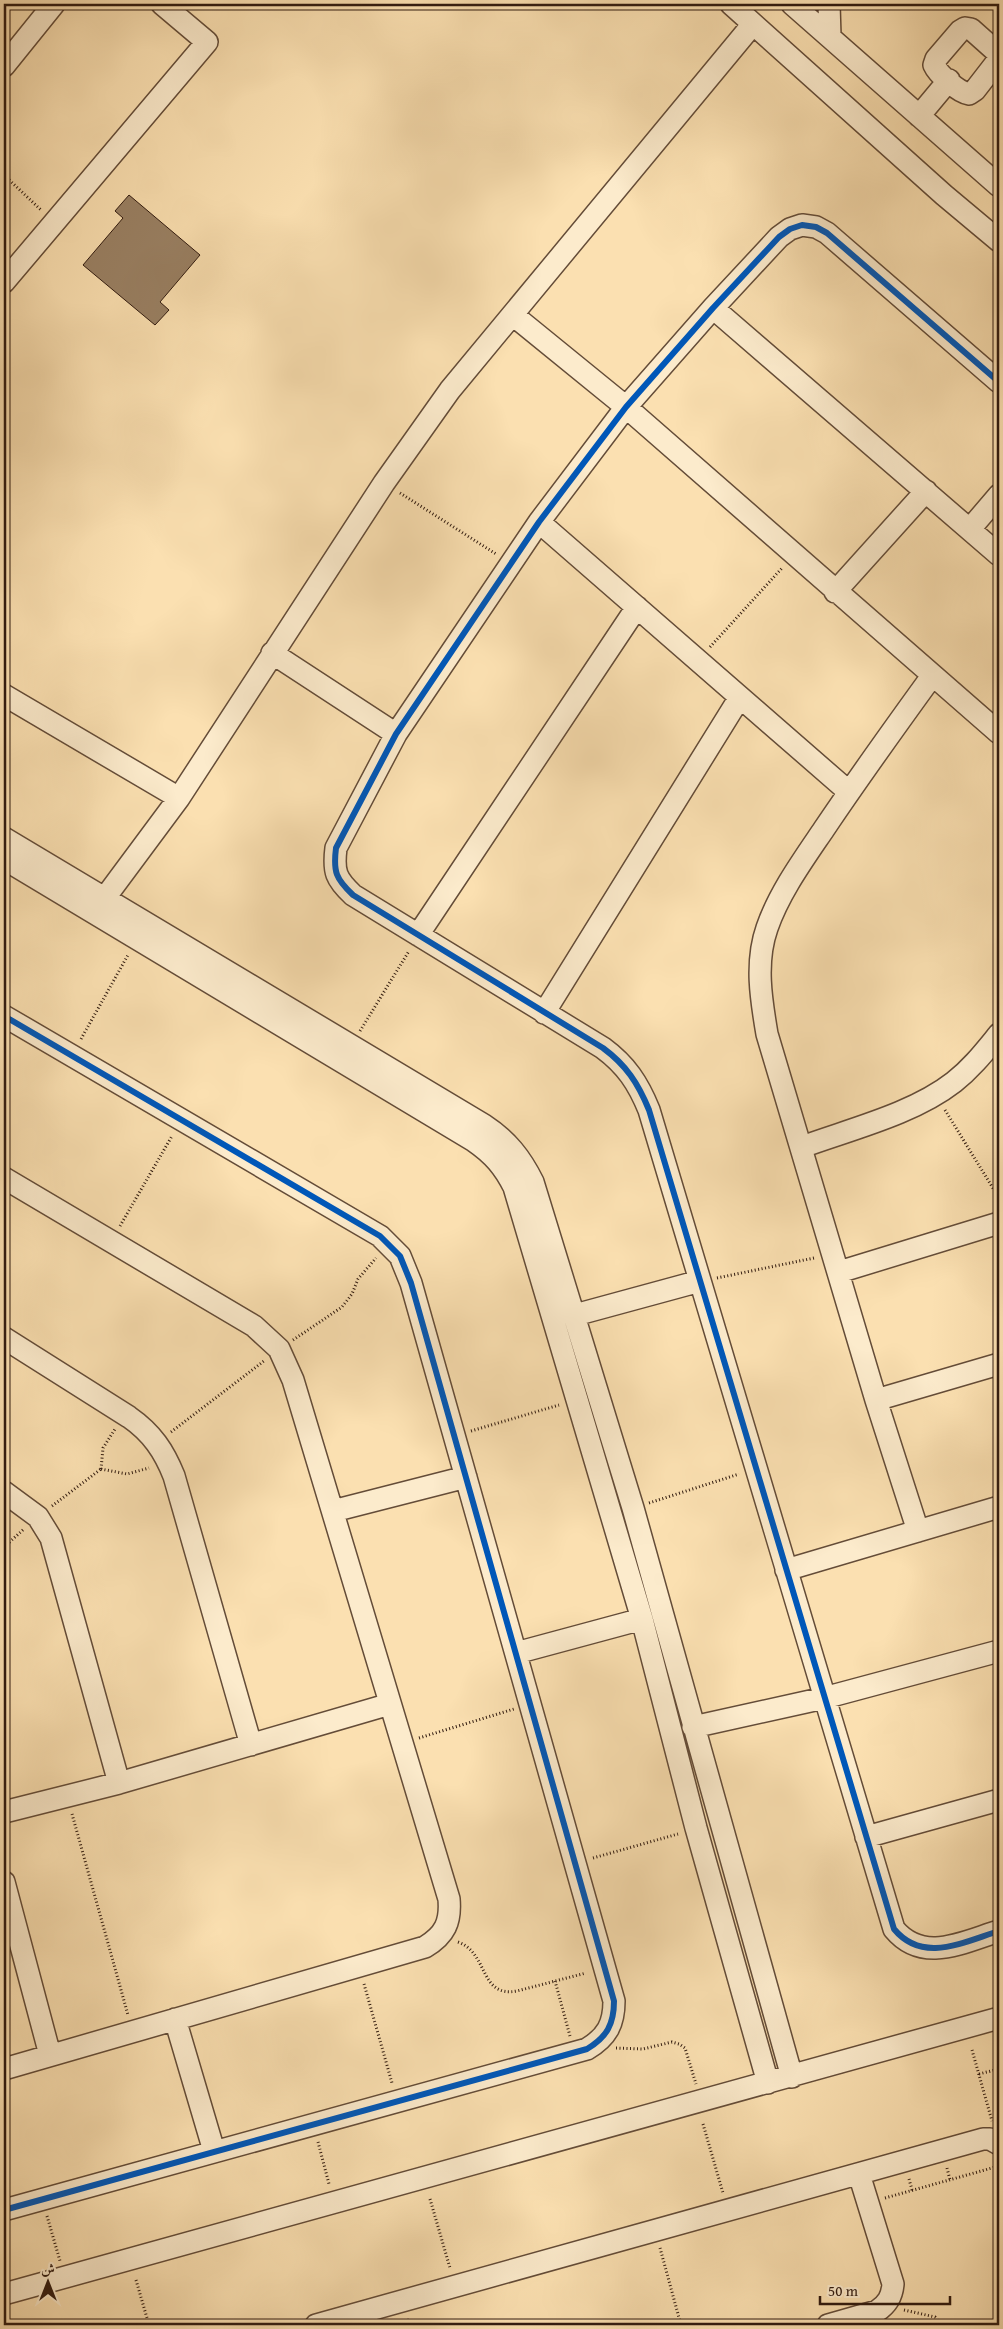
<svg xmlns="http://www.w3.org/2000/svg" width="1003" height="2329" font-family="'Gentium Book Plus',Amiri,serif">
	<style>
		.building { fill: #9a8164; stroke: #311b10 }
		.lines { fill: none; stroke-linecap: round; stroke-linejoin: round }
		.minor-casing { stroke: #644c38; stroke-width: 24 }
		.path { stroke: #311b10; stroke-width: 3; stroke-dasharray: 1 2.5; stroke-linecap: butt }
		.minor { stroke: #fcebcc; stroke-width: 21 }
		.cycleway-casing { stroke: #fcebcc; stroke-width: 9 }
		.cycleway { stroke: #0057b8; stroke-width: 6 }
	</style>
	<rect width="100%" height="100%" fill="#fbe0b1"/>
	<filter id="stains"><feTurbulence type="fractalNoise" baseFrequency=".004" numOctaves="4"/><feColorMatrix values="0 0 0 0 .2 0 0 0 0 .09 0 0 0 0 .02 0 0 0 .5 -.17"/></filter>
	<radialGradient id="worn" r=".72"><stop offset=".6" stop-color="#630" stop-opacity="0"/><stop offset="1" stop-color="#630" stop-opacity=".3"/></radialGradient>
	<!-- building -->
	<path class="building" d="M129,195L200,255L160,302L169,310L155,325L83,265L123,218L115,211Z"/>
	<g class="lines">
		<!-- minor casing -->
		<g class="minor-casing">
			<path id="minor" d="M731,4L944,195L999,241
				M792,4L999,186
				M829,4L830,36
				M999,54L971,29L965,28L960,31L936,59L934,65C938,74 958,92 969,94L975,90L999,59
				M4,66L54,4
				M919,116L949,80
				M4,282L207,42L162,4
				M713,308L999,555
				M513,315L626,407L999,733
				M999,382L827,233L816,227L802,225L790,229L779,237L713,308L626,407L539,522L396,734L336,848C333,872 336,879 353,895L603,1048C626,1065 638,1083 649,1110L894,1929C923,1964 963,1942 999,1931
				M539,522L849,792
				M970,529L999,495
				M835,592L926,491
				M272,653L396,734
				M4,695L179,798
				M4,838L484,1125C507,1140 521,1158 533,1182L633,1508L792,2077
				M4,859L474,1141C493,1154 504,1167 514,1187L642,1619L696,1828L768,2083
				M104,899L179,798L384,483L450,390L753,24
				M418,935L637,607
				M544,1013L740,697
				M4,1016L380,1236L400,1256L411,1283L614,2001C614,2024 607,2037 587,2049L4,2210
				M802,1147C851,1129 913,1114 954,1082C972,1068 985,1051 999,1034
				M4,1178L254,1326L279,1349L293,1380L449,1899C451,1922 445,1935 425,1947L4,2069
				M839,1272L999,1223
				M575,1315L700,1281
				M4,1338L129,1417C152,1433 164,1451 174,1476L251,1745
				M876,1400L999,1364
				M4,1492L38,1517L51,1538L119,1783
				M333,1511L466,1477
				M918,1531L876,1400L767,1034C761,999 755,962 767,928C779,893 803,860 824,829C859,777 895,727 932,676
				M786,1570L999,1507
				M516,1653L642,1619
				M693,1727L824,1698L999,1651
				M4,1812L119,1783L390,1704
				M866,1837L999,1800
				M4,1882L50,2055
				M175,2019L214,2151
				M4,2294L999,2018
				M316,2325L983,2139H990L999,2144
				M828,2325L877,2311C888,2304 892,2296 893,2284L859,2174"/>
		</g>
		<!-- path -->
		<path class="path" d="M4,175L41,210
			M400,493L496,554
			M710,647L783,567
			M360,1031L409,951
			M81,1039L128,955
			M945,1110L999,1198
			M120,1226L172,1136
			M717,1278L814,1258
			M293,1340L342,1307L352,1294L358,1279L376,1258
			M471,1431L559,1405
			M171,1432L264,1361
			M101,1469L127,1474L149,1468
			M101,1469L103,1448L115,1429
			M649,1503L739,1474
			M52,1506L101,1469
			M4,1547L24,1529
			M419,1738L514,1709
			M72,1814L128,2015
			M593,1858L678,1834
			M458,1942C489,1953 479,1998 517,1991L586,1973
			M555,1981L570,2036
			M364,1984L392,2083
			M616,2048L643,2049L672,2042L679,2044L685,2048L696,2084
			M972,2050L992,2121
			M979,2074L999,2069
			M703,2124L723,2193
			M318,2142L329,2184
			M947,2168L950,2180
			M909,2179L912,2190
			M885,2198L999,2166
			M430,2199L450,2268
			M47,2216L60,2261
			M660,2248L681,2325
			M136,2280L149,2325
			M904,2310L935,2317L941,2325
			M407,2319L409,2325"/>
		<!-- minor -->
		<use href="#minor" class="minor"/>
		<!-- cycleway casing -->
		<g class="cycleway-casing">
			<path id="cycleway" d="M999,382L827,233L816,227L802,225L790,229L779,237L713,308L626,407L539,522L396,734L336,848C333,872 336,879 353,895L603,1048C626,1065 638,1083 649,1110L894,1929C923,1964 963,1942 999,1931
				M4,1016L380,1236L400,1256L411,1283L614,2001C614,2024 607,2037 587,2049L4,2210"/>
		</g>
		<!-- cycleway -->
		<use href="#cycleway" class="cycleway"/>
	</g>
	<!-- margin -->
	<rect width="1003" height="2329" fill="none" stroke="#fbe0b1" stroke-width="20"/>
	<rect x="5" y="5" width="993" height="2319" fill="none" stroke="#311b10" stroke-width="2.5"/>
	<rect x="10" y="10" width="983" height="2309" fill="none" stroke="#311b10"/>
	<!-- north arrow -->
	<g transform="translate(48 2282)" stroke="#fcebcc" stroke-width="4" paint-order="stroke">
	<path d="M0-4L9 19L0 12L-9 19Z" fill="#311b10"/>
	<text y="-8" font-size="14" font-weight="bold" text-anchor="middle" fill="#311b10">ش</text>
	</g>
	<!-- scale -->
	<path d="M820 2296v8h130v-8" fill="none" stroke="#311b10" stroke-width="2.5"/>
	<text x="828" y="2296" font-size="15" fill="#311b10" stroke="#fcebcc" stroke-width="4" paint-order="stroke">50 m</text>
	<rect width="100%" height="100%" filter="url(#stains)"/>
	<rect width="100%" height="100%" fill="url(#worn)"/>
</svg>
